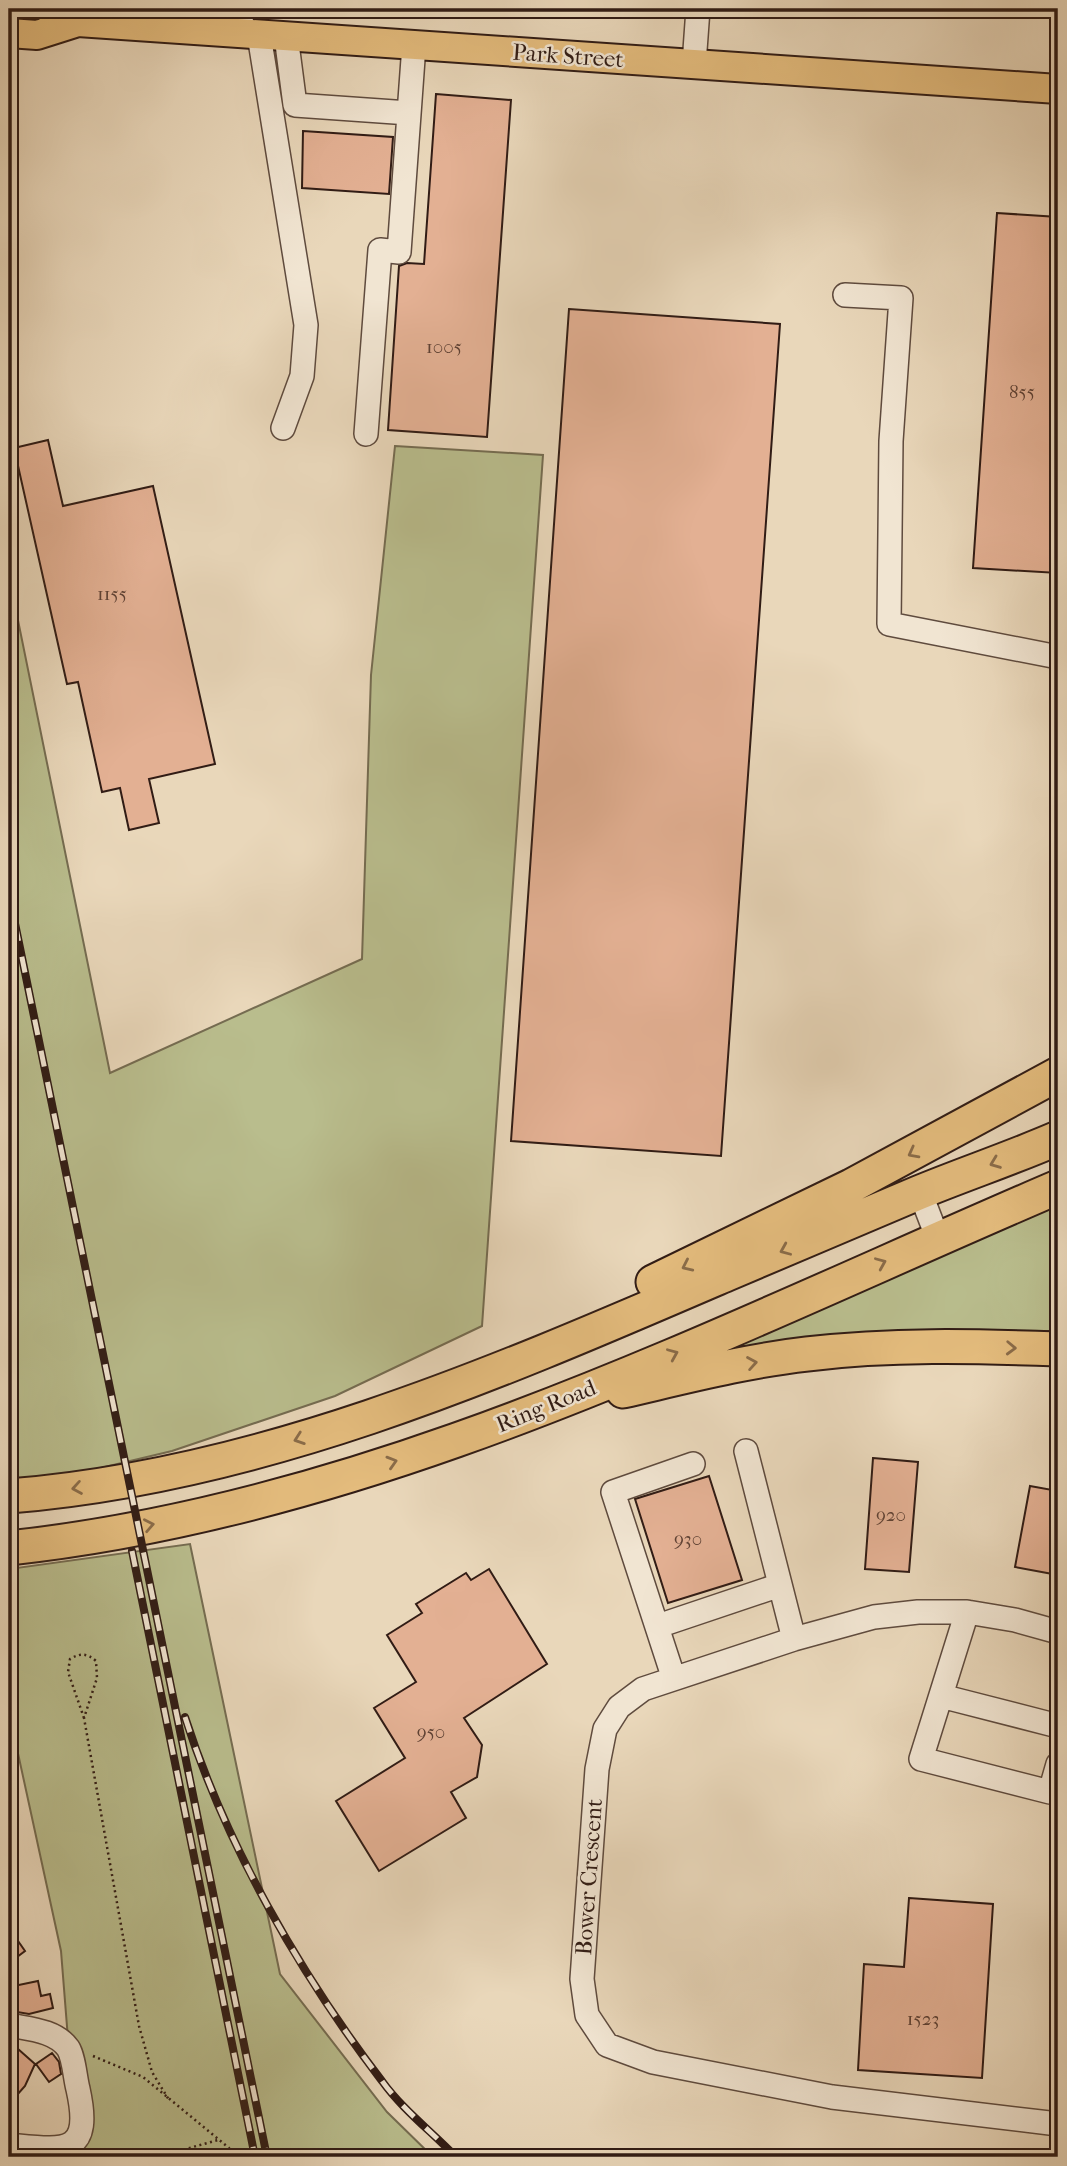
<svg xmlns="http://www.w3.org/2000/svg" width="1067" height="2166" font-family="'IM FELL French Canon',serif">
	<style>
		.green { fill: #b9bd8d; stroke: #756c51; stroke-width: 2 }
		.building { fill: #e3b093; stroke: #311c15; stroke-width: 2 }
		.lines { fill: none; stroke-linecap: round; stroke-linejoin: round }
		.minor-casing { stroke: #5f4b3e; stroke-width: 26 }
		.major-casing { stroke: #311c15; stroke-width: 32 }
		.highway-casing { stroke: #311c15; stroke-width: 37 }
		.path { stroke: #311c15; stroke-width: 2.5; stroke-dasharray: 2 3.5; stroke-linecap: butt }
		.minor { stroke: #f1e5d2; stroke-width: 23 }
		.major { stroke: #e4bc7d; stroke-width: 28 }
		.highway { stroke: #e4bc7d; stroke-width: 33 }
		.rail-casing { stroke: #311c15; stroke-width: 8 }
		.rail { stroke: #f1e5d2; stroke-width: 5; stroke-dasharray: 16; stroke-linecap: butt }
		.oneway { stroke: #8a6c49 }
		.labels { text-anchor: middle; dominant-baseline: central; stroke-width: 5; stroke-linejoin: round; paint-order: stroke }
		.number-label { font-size: 19px; fill: #5e4134 }
		.street-label { font-size: 23px; fill: #311c15; stroke: #f1e5d2 }
	</style>
	<rect width="100%" height="100%" fill="#e9d7ba"/>
	<filter id="stains"><feTurbulence type="fractalNoise" baseFrequency=".00286" numOctaves="4"/><feColorMatrix values="0 0 0 0 .2 0 0 0 0 .09 0 0 0 0 .02 0 0 0 .5 -.17"/></filter>
	<radialGradient id="worn" r=".72"><stop offset=".6" stop-color="#630" stop-opacity="0"/><stop offset="1" stop-color="#630" stop-opacity=".3"/></radialGradient>
	<!-- green -->
	<path class="green" d="M395,446L543,455L482,1326L335,1396L172,1451L46,1481L9,1483V576L110,1073L362,959L371,675Z
		M1058,1200V1331C947,1331 835,1325 727,1356L725,1344Z
		M190,1544L280,1974L387,2112L433,2157H77L54,2150L80,2115L70,2064L61,1951L9,1712V1569Z"/>
	<!-- building -->
	<path class="building" d="M436,94L511,100L487,437L388,430L399,266L407,263L424,264Z
		M303,131L393,137L389,194L302,188Z
		M997,213L1058,217V573L973,568Z
		M569,309L780,324L721,1156L511,1141Z
		M48,440L63,506L153,486L215,764L149,779L159,823L129,830L120,788L102,792L78,682L67,684L14,448Z
		M873,1458L918,1462L909,1572L865,1569Z
		M709,1476L742,1580L668,1603L635,1499Z
		M1030,1486L1058,1491V1575L1015,1567Z
		M489,1569L547,1664L464,1718L482,1745L477,1777L451,1792L466,1818L379,1871L336,1801L405,1758L374,1708L416,1682L387,1635L422,1613L416,1604L466,1573L471,1580Z
		M909,1898L993,1904L982,2078L858,2070L864,1964L904,1967Z
		M9,1928L25,1951L9,1963Z
		M38,1981L41,1996L50,1994L53,2008L29,2014L11,2011L9,1987Z
		M9,2041L35,2064L25,2086L9,2104Z
		M52,2053L59,2062L61,2074L49,2082L36,2064Z"/>
	<g class="lines">
		<!-- minor casing -->
		<g class="minor-casing">
			<path id="minor" d="M239,9L244,34
				M259,35L306,325L302,376L283,428
				M286,36L295,105L409,113
				M694,64L698,9
				M845,295L901,298L891,441L889,624L1058,657
				M366,434L380,250L399,252L414,45
				M920,1192L938,1239
				M746,1451L794,1639
				M967,1612L921,1759L1050,1792L1058,1764
				M658,1626L780,1585
				M1058,1632L1015,1620L967,1612H918L874,1617L794,1639L643,1689L619,1707L605,1729L597,1769L582,1979L587,2015L607,2045L653,2062L832,2097L1058,2124
				M673,1676L613,1492L693,1464
				M941,1696L1058,1726
				M9,2025C28,2029 55,2030 68,2048C74,2057 75,2078 78,2089C93,2157 63,2150 9,2145"/>
		</g>
		<!-- major casing -->
		<g class="major-casing">
			<path id="major" d="M49,9L78,22L1058,89
				M9,33L37,35L78,22"/>
		</g>
		<!-- highway casing -->
		<g class="highway-casing">
			<path id="highway" d="M653,1282L851,1186L1058,1074
				M623,1391C684,1377 745,1361 807,1354C891,1344 974,1346 1058,1349
				M9,1496C262,1476 497,1373 727,1274C791,1247 854,1220 918,1193C964,1174 1012,1158 1058,1138
				M9,1548C381,1508 719,1332 1058,1187"/>
		</g>
		<!-- path -->
		<path class="path" d="M84,1718L68,1672L70,1659C80,1653 87,1653 96,1661L97,1678L84,1718L139,2026L152,2072L169,2100
			M93,2056L143,2077L229,2148L232,2157
			M88,2151L97,2157
			M157,2157L218,2140"/>
		<!-- minor -->
		<use href="#minor" class="minor"/>
		<!-- major -->
		<use href="#major" class="major"/>
		<!-- highway -->
		<use href="#highway" class="highway"/>
		<!-- rail casing -->
		<g class="rail-casing">
			<path id="rail" d="M9,894L267,2157
				M132,1551L255,2157
				M185,1717C226,1845 300,1974 382,2081C402,2109 432,2132 456,2157"/>
		</g>
		<!-- rail -->
		<use href="#rail" class="rail"/>
	</g>
	<!-- one-way arrows -->
	<defs><path id="oneway-chevron" d="M-2-3.5L2.5 0L-2 3.5" fill="none" stroke-width="1.6" stroke-linecap="round" stroke-linejoin="round" transform="scale(1.75)"/></defs>
	<g class="oneway">
		<use href="#oneway-chevron" transform="translate(913 1153) rotate(152)"/>
		<use href="#oneway-chevron" transform="translate(995 1163) rotate(159)"/>
		<use href="#oneway-chevron" transform="translate(785 1250) rotate(157)"/>
		<use href="#oneway-chevron" transform="translate(881 1263) rotate(-23)"/>
		<use href="#oneway-chevron" transform="translate(687 1266) rotate(155)"/>
		<use href="#oneway-chevron" transform="translate(1011 1348) rotate(2)"/>
		<use href="#oneway-chevron" transform="translate(673 1354) rotate(-23)"/>
		<use href="#oneway-chevron" transform="translate(752 1363) rotate(-10)"/>
		<use href="#oneway-chevron" transform="translate(299 1439) rotate(161)"/>
		<use href="#oneway-chevron" transform="translate(392 1462) rotate(-17)"/>
		<use href="#oneway-chevron" transform="translate(77 1488) rotate(170)"/>
		<use href="#oneway-chevron" transform="translate(149 1525) rotate(-11)"/>
	</g>
	<g class="labels">
		<!-- number labels -->
		<g class="number-label">
			<text x="444" y="347">1005</text>
			<text x="1022" y="392">855</text>
			<text x="112" y="594">1155</text>
			<text x="891" y="1515">920</text>
			<text x="688" y="1539">930</text>
			<text x="431" y="1732">950</text>
			<text x="923" y="2019">1523</text>
		</g>
		<!-- street labels -->
		<g class="street-label">
			<text transform="translate(568 56) rotate(4)">Park Street</text>
			<text transform="translate(546 1406) rotate(-22)">Ring Road</text>
			<text transform="translate(589 1877) rotate(-86)">Bower Crescent</text>
		</g>
	</g>
	<!-- margin -->
	<rect width="1067" height="2166" fill="none" stroke="#e9d7ba" stroke-width="35"/>
	<rect x="10" y="10" width="1046" height="2145" fill="none" stroke="#311c15" stroke-width="3.5"/>
	<rect x="18" y="18" width="1032" height="2131" fill="none" stroke="#311c15" stroke-width="2"/>
	<rect width="100%" height="100%" filter="url(#stains)"/>
	<rect width="100%" height="100%" fill="url(#worn)"/>
</svg>
